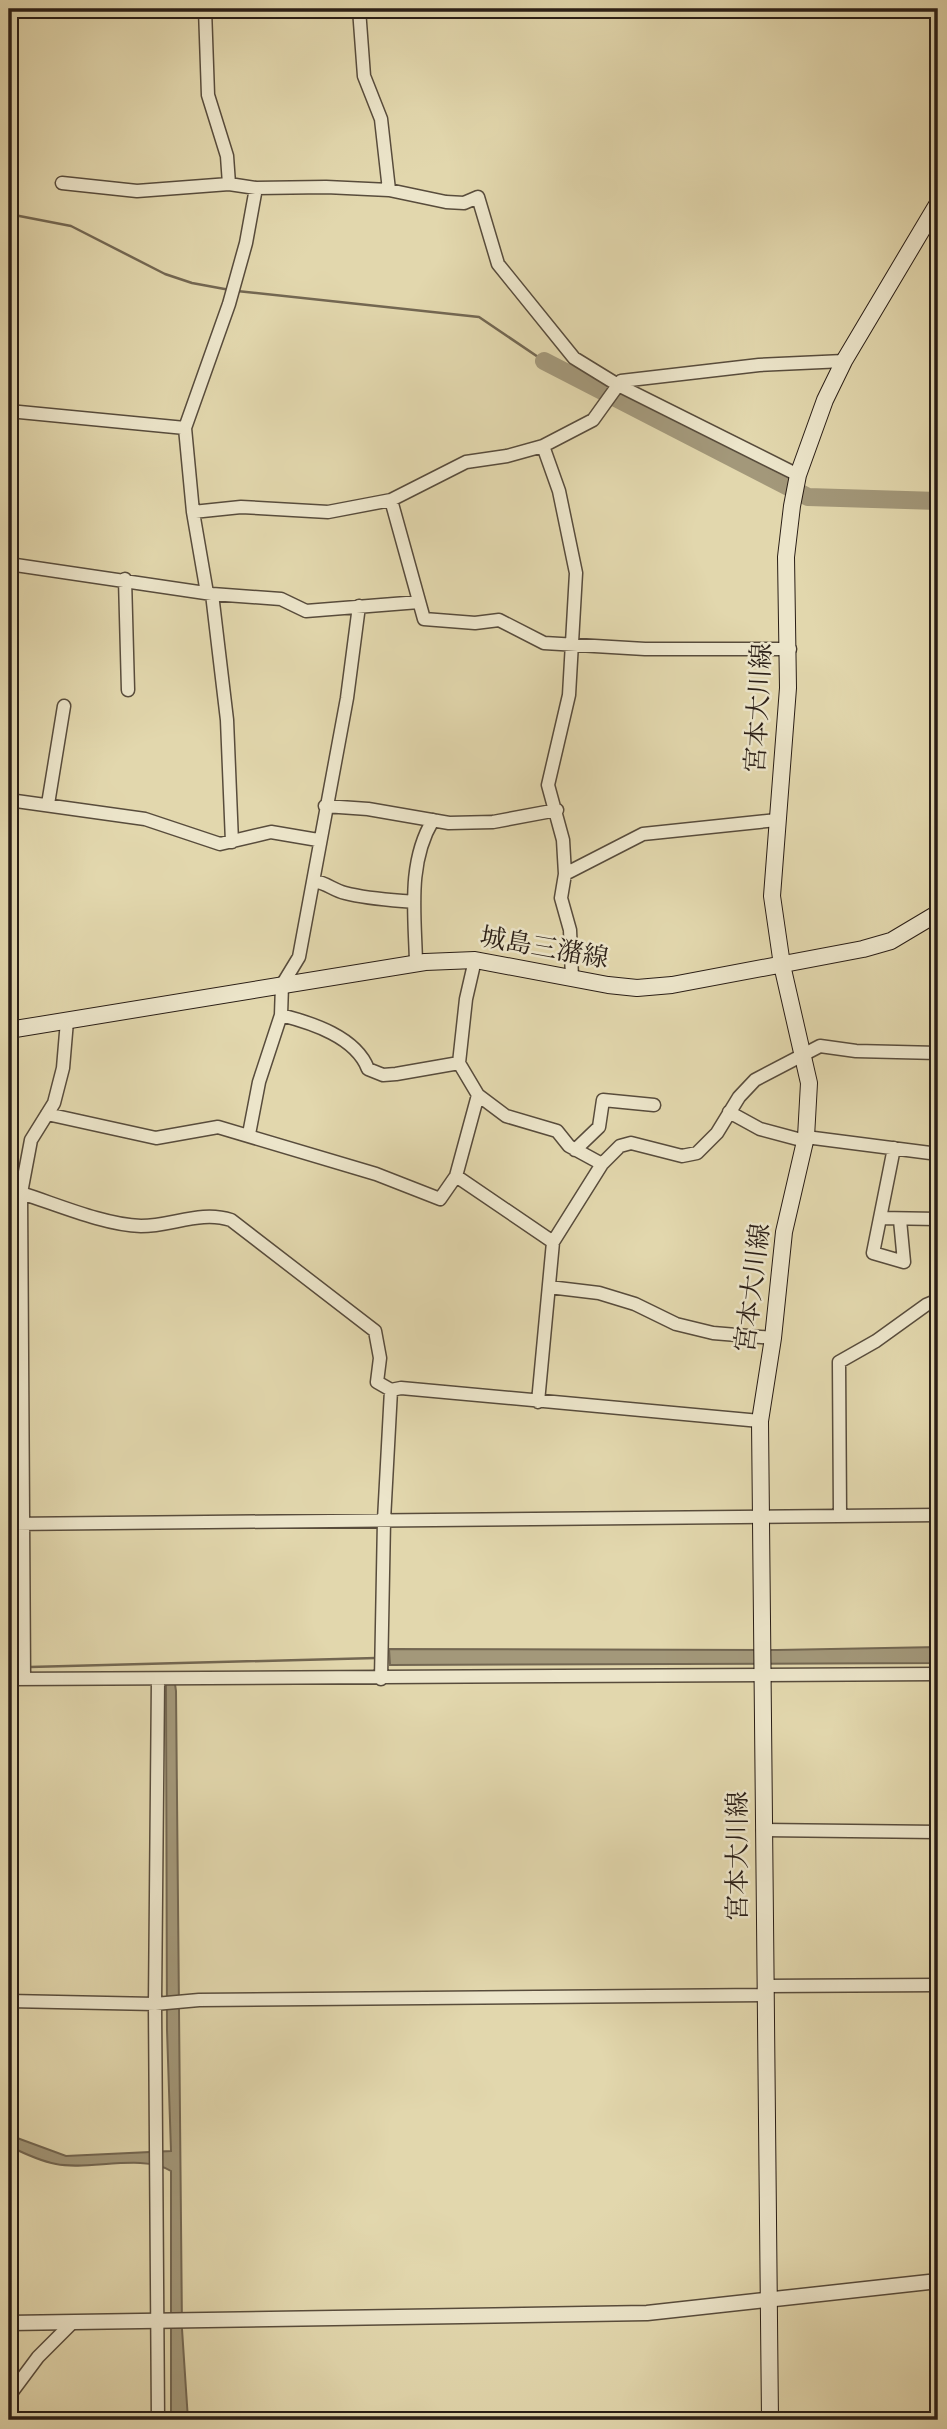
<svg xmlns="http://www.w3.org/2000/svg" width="947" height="2429" font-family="'Old Standard TT','Noto Serif JP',serif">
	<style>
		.water { fill: #a3987a; stroke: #736752; stroke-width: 2 }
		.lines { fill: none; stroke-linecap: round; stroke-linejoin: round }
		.stream { stroke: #736752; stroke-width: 2.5 }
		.river { stroke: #a3987a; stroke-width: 18 }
		.minor-casing { stroke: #584c3c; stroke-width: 15 }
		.tertiary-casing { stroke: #584c3c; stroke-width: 17 }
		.secondary-casing { stroke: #2a1e16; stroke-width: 18 }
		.minor { stroke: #ece5ca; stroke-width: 12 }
		.tertiary { stroke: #ece5ca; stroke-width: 14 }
		.secondary { stroke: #ece5ca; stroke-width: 16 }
		.labels { text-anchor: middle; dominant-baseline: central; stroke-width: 5; stroke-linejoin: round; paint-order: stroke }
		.street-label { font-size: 26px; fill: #2a1e16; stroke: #ece5ca }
	</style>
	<rect width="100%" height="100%" fill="#e2d7ad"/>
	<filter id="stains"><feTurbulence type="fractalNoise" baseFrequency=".00286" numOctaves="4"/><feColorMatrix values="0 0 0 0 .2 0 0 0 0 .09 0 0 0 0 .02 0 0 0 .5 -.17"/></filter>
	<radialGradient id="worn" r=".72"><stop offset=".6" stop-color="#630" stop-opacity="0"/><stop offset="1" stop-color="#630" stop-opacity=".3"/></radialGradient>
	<!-- water -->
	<path class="water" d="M938,1647V1663L390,1665L389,1649L777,1650Z
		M166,1684H175L176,1691L182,2329L188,2420H171V2171C143,2153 88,2171 56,2164C40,2161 23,2153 9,2146V2135L66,2156L171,2151L167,2030Z"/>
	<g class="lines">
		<!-- stream -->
		<path class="stream" d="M9,214L71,226L165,274L192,283L230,290
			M237,291L479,317L544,361
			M9,1667H19
			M30,1667L376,1658"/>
		<!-- river -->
		<path class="river" d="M544,361L808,497L938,501"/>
		<!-- minor casing -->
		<g class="minor-casing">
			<path id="minor" d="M205,9L208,95L227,156L229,184
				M359,9L364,76L381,119L389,190
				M62,183L137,191L229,184L256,188L326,187L389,190L446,202L464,203L478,197L498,264L574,358L618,385L798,475
				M9,411L185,428
				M543,446L559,491L576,573L569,695L548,785L563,840L565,874L561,898L570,930L572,978
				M391,500L424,619L475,623L499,620L544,643L645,649H790
				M193,512L241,507L328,512L391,500L466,462L507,456L543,446L593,420L621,381L759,365L844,361
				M9,564L212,594L281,599L306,611L419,602
				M125,579L128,690
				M207,593L193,512L185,428L229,304L246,243L256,188
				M212,594L227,720L232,842
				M9,800L145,819L220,844L271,832L318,840
				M48,804L64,706
				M325,806L368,809L449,823L493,822L557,810
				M565,874L643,834L777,820
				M314,881C327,883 333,890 345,893C368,899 391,900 414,902
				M416,963C415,915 407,863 433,820
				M281,1015C312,1023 356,1037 368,1069L383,1075L396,1074L459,1063L478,1095L506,1116L557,1131L569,1146L602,1164
				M459,1063L466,999L475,960
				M729,1112L760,1129L805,1141
				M47,1114L156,1138L218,1127L376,1174L440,1199L456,1176L478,1095
				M249,1134L259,1082L281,1015L282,985L299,957L347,698L359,606
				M806,1137L938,1154
				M894,1148L873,1253L904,1262L900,1220
				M575,1150L599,1127L603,1100L654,1105
				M456,1176L553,1242
				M21,1193C56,1204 104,1225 141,1226C172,1226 201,1210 231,1220L375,1331L380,1358L377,1382L391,1390L401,1388L760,1421
				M880,1218L938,1219
				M549,1287L599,1293L635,1304L676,1324L713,1333L773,1338
				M538,1402L553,1242L602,1164L620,1146L631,1143L682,1156L697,1153L717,1133L739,1097L755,1080L820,1046L856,1051L938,1053
				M840,1515L839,1362L876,1341L926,1305L938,1300
				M9,1524L938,1515
				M9,1679L938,1674
				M24,1679L21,1193L31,1140L54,1103L63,1068L67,1021
				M381,1679L384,1520L391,1390
				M158,1680L155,2004L158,2420
				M763,1830L938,1832
				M765,1986L938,1985
				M9,2001L155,2004L199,2000L765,1995
				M9,2396L38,2357L71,2324"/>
		</g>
		<!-- tertiary casing -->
		<g class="tertiary-casing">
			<path id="tertiary" d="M9,2323L647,2313L938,2281"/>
		</g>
		<!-- secondary casing -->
		<g class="secondary-casing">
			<path id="secondary" d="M9,1030L425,962L475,960L608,985L637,988L672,985L863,949L891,941L938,913
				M770,2420L760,1421L773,1338L784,1232L806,1137L809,1083L782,965L772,896L788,688L786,557L792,506L798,475L825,400L844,361L938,203"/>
		</g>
		<!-- minor -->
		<use href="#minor" class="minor"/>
		<!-- tertiary -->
		<use href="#tertiary" class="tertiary"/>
		<!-- secondary -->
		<use href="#secondary" class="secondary"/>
	</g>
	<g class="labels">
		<!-- street labels -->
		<g class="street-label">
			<text transform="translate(760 708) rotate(-87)">宮本大川線</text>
			<text transform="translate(544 949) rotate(10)">城島三潴線</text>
			<text transform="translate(754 1288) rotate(-83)">宮本大川線</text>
			<text transform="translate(739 1856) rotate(-90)">宮本大川線</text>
		</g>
	</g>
	<!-- margin -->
	<rect width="947" height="2429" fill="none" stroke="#e2d7ad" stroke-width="35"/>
	<rect x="10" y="10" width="926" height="2408" fill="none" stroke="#2a1e16" stroke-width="3.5"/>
	<rect x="18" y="18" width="912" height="2394" fill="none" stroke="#2a1e16" stroke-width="2"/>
	<rect width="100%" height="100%" filter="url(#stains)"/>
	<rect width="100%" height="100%" fill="url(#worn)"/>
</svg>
